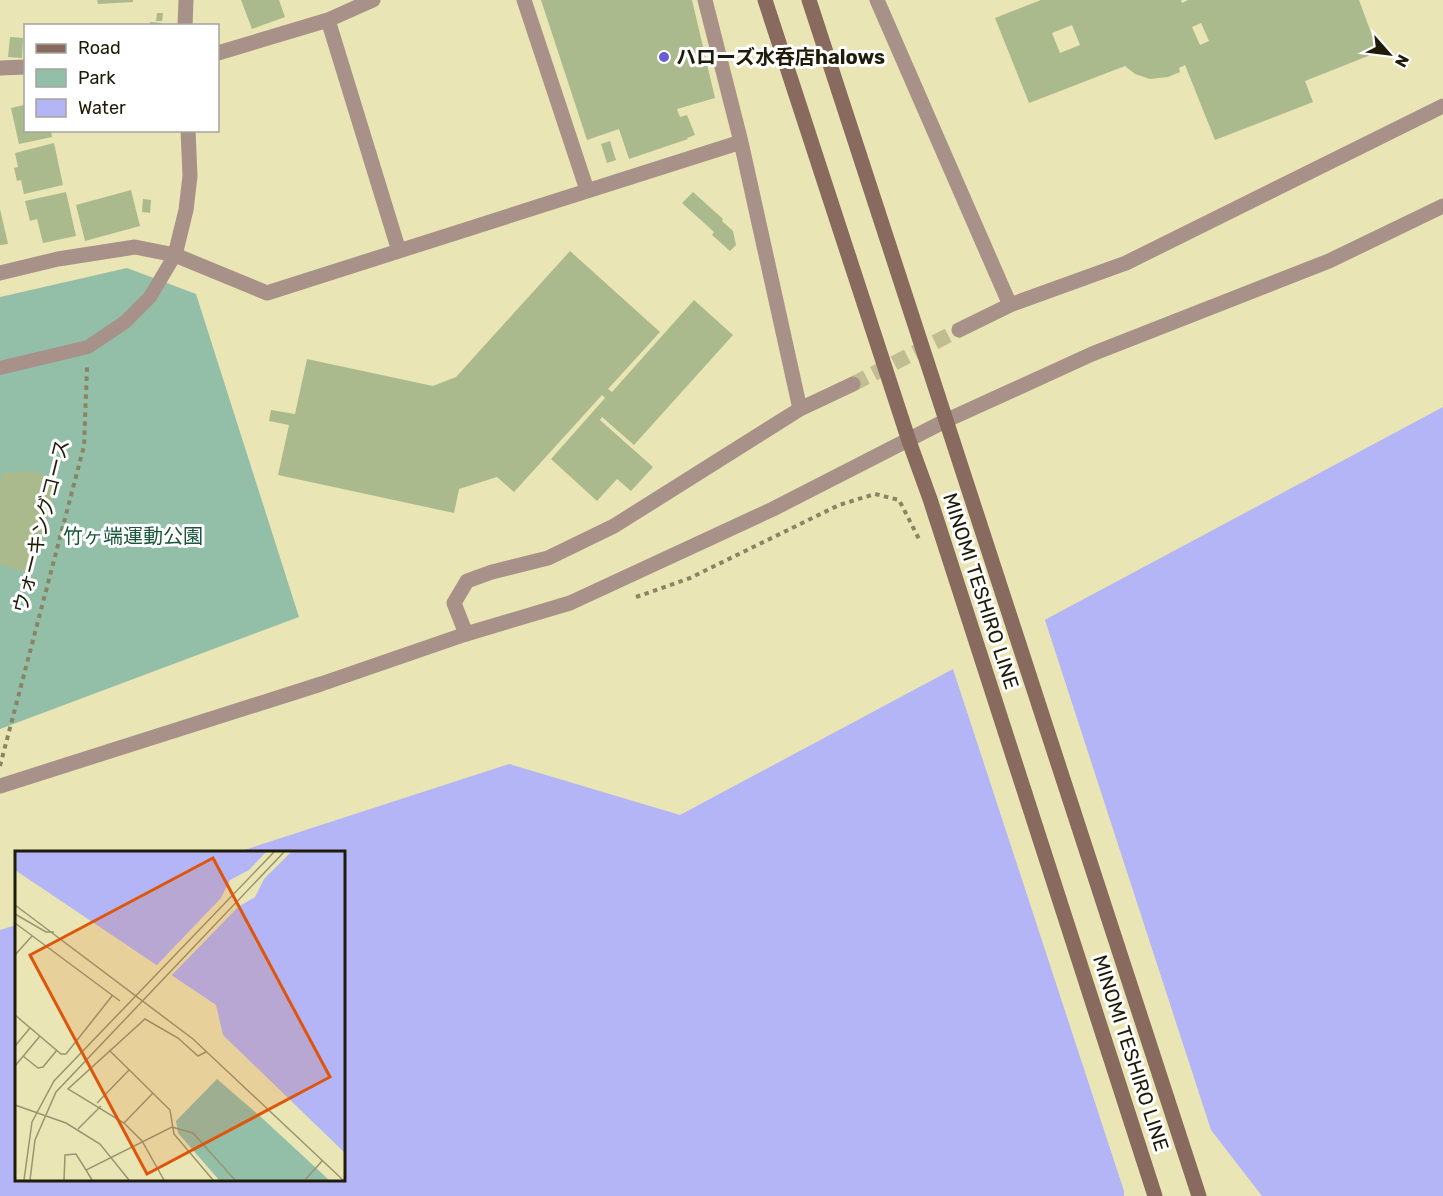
<svg xmlns="http://www.w3.org/2000/svg" width="1443" height="1196" font-family="Rubik,'Noto Sans JP',sans-serif">
	<style>
		.green { fill: #93bea8 }
		.water { fill: #b3b5f6 }
		.pier { fill: #eae5b4 }
		.building { fill: #abba8d; fill-rule: evenodd }
		.lines { fill: none; stroke-linecap: round; stroke-linejoin: round }
		.minor-tunnel { stroke: #c1bd92; stroke-width: 15; stroke-dasharray: 15 8; stroke-linecap: butt }
		.path { stroke: #898563; stroke-width: 4; stroke-dasharray: 4.5 4.5; stroke-linecap: butt }
		.service { stroke: #a79189; stroke-width: 14 }
		.minor { stroke: #a79189; stroke-width: 15 }
		.tertiary { stroke: #a79189; stroke-width: 15 }
		.secondary { stroke: #896a5e; stroke-width: 15 }
		.poi-dot { fill: #695ed8; stroke: #fff; stroke-width: 2 }
		.labels { text-anchor: middle; dominant-baseline: central; stroke-width: 6; stroke-linejoin: round; paint-order: stroke }
		.poi-label { font-size: 20px; font-weight: bold; fill: #1e1c09; stroke: #fff; text-anchor: start }
		.street-label { font-size: 20px; fill: #1e1c09; stroke: #fff }
		.park-label { font-size: 20px; fill: #1a553d; stroke: #fff }
		.inset-road { fill: none; stroke: #989570; stroke-width: 1.5 }
		.view { fill: #de560c; fill-opacity: 0.15; stroke: #de560c; stroke-width: 3 }
		.inset-edge { fill: none; stroke: #1e1c09; stroke-width: 3 }
	</style>
	<rect width="100%" height="100%" fill="#eae5b4"/>
	<!-- green -->
	<path class="green" d="M127,268L196,294L299,617L0,729V297Z"/>
	<!-- water -->
	<path class="water" d="M1443,407V1196H0V930L16,925V1180H344V852H238L509,764L680,815Z"/>
	<!-- pier -->
	<path class="pier" d="M1044,617L1211,1130L1262,1196H1124V1191L952,666Z"/>
	<!-- building -->
	<path class="building" d="M97,0H133V2L98,4Z
		M241,0H279L285,17L252,29Z
		M541,0H692L715,98L677,109L680,117L687,115L695,135L687,138L688,139L629,159L619,129L587,140Z
		M1041,0H1181L1182,3L1188,0H1359L1376,46L1368,56L1305,81L1313,102L1215,140L1185,65L1179,68L1180,72L1168,77L1150,79L1135,74L1125,66L1029,103L995,18ZM1201,23L1209,41L1200,45L1192,27ZM1072,25L1080,45L1060,53L1052,33Z
		M157,13H163L162,21H156Z
		M150,22L162,23V26H150Z
		M10,37L23,38L22,58L8,57Z
		M24,105L26,108V130H51L52,137L19,144L11,108Z
		M610,141L616,160L607,163L601,144Z
		M54,143L63,185L24,194L21,180L17,181L14,168L18,167L15,153Z
		M131,190L140,226L85,241L76,205Z
		M66,192L76,236L43,243L37,219L30,221L25,201Z
		M693,192L723,219L722,221L733,231L736,245L730,251L712,235L714,232L682,203Z
		M143,199L151,200L150,213L142,212Z
		M0,209L8,244L0,245Z
		M570,251L660,332L608,389L612,392L694,300L733,335L634,445L602,417L600,420L653,467L631,491L617,479L597,501L551,459L605,398L602,395L514,492L497,477L459,489L454,513L278,475L289,425L269,421L271,410L295,414L307,359L433,386L456,377Z
		M32,471L58,480L30,574L0,564V481L3,473Z"/>
	<g class="lines">
		<!-- minor-tunnel -->
		<path class="minor-tunnel" d="M853,384L959,330"/>
		<!-- path -->
		<path class="path" d="M636,597L690,578L839,505L875,494L899,500L919,539
			M0,766L84,446L87,367"/>
		<!-- service -->
		<path class="service" d="M0,368L88,347L125,322L150,297L175,255"/>
		<!-- minor -->
		<path class="minor" d="M524,0L587,190
			M877,0L1010,305
			M328,20L399,251
			M185,26L186,0
			M218,53L328,20L373,0
			M0,68L26,67
			M175,255L186,210L190,176L188,130
			M0,273L58,259L135,247L175,255L267,293L741,142
			M959,330L1010,305L1126,263L1443,106
			M800,409L853,384
			M466,634L454,603L467,581L492,572L548,558L614,526L800,409L741,142L705,0"/>
		<!-- tertiary -->
		<path class="tertiary" d="M0,786L321,684L466,634L570,603L773,509L945,421L1092,354L1329,261L1443,206"/>
		<!-- secondary -->
		<path class="secondary" d="M765,0L909,441L930,499L1155,1196
			M809,0L1199,1196"/>
	</g>
	<!-- markers -->
	<circle class="poi-dot" cx="664" cy="57" r="6"/>
	<g class="labels">
		<!-- poi labels -->
		<g class="poi-label">
			<text x="676" y="57">ハローズ水呑店halows</text>
		</g>
		<!-- street labels -->
		<g class="street-label">
			<text transform="translate(41 526) rotate(-76)">ウォーキングコース</text>
			<text transform="translate(981 591) rotate(72)">MINOMI TESHIRO LINE</text>
			<text transform="translate(1131 1053) rotate(72)">MINOMI TESHIRO LINE</text>
		</g>
		<!-- park labels -->
		<g class="park-label">
			<text x="133" y="536">竹ヶ端運動公園</text>
		</g>
	</g>
	<!-- overview -->
	<g transform="translate(15 851)">
		<rect width="330" height="330" fill="#eae5b4"/>
		<path d="M202,228L247,267L314,329H204L163,282L161,270Z" fill="#93bea8"/>
		<path d="M0,1H330V302L208,184L201,154L0,19Z" fill="#b3b5f6"/>
		<path d="M251,1H276L249,28L240,46L223,56L155,126L140,116L206,47L215,29L234,19Z" fill="#eae5b4"/>
		<path class="inset-road" d="M0,54L178,188L328,329M0,63L31,81H39M0,72L105,150M0,104L17,85M0,164L46,203H51L97,145M0,195L15,177M94,199L155,259L159,283L198,329M8,205L23,217L28,216L42,199M0,215L25,185M82,252L114,219M0,254L51,272L85,293L114,329M109,272L138,242M63,278L86,255M9,329L17,271L39,230L259,1M15,329L20,289L41,241L269,1M49,329L50,304L61,303L71,319M77,329L71,319L157,276L178,282L220,329M149,329L127,290L109,272L53,238L130,168L163,187L183,205L191,201M290,329L307,310"/>
		<path class="view" d="M198,7L315,226L132,323L15,104Z"/>
		<rect width="330" height="330" class="inset-edge"/>
	</g>
	<!-- legend -->
	<rect x="24" y="24" width="195" height="108" fill="#ffffff" stroke="#a5a49d" stroke-width="1.5"/>
	<rect x="36" y="44" width="30" height="9" fill="#896a5e" stroke="#a5a49d" stroke-width="1.5"/>
	<text x="78" y="54" font-size="18" fill="#1e1c09">Road</text>
	<rect x="36" y="69" width="30" height="18" fill="#93bea8" stroke="#a5a49d" stroke-width="1.5"/>
	<text x="78" y="84" font-size="18" fill="#1e1c09">Park</text>
	<rect x="36" y="99" width="30" height="18" fill="#b3b5f6" stroke="#a5a49d" stroke-width="1.5"/>
	<text x="78" y="114" font-size="18" fill="#1e1c09">Water</text>
	<!-- north arrow -->
	<g transform="translate(1389 54) rotate(118)" stroke="#ffffff" stroke-width="4.5" paint-order="stroke">
	<path d="M0-4.5L10 22L0 15L-10 22Z" fill="#1e1c09"/>
	<text y="-9" font-size="16" font-weight="bold" text-anchor="middle" fill="#1e1c09">N</text>
	</g>
</svg>
